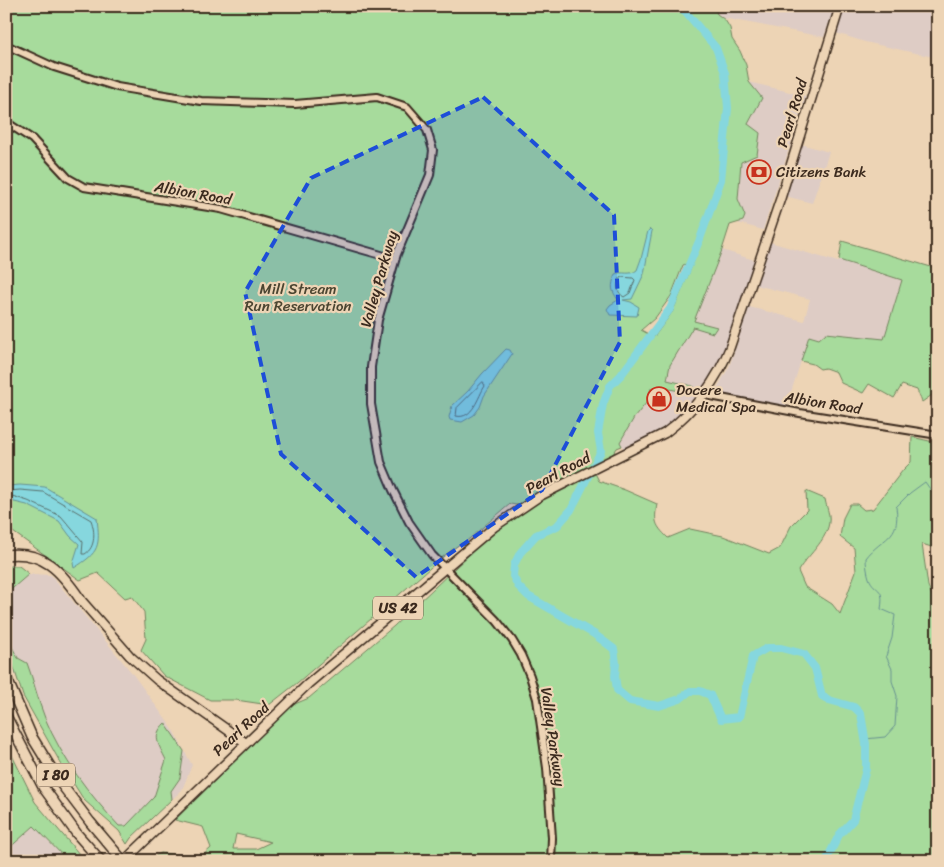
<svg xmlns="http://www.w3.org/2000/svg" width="944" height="867" font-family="Sriracha,sans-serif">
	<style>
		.built { fill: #deccc5 }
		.green { fill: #a7db9c; stroke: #71825d; fill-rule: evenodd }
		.water { fill: #86d7de; stroke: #689291 }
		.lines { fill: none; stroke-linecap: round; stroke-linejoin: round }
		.shore { stroke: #596f6b; stroke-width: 1 }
		.stream { stroke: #689291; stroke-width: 1 }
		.river { stroke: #86d7de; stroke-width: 8 }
		.minor-casing { stroke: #3b2a1e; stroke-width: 10 }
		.major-casing { stroke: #3b2a1e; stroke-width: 11 }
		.highway-casing { stroke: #3b2a1e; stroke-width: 12 }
		.minor { stroke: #edd4b5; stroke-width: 6 }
		.major { stroke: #edd4b5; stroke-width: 8 }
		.highway { stroke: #edd4b5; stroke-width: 9 }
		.marked { fill: #1d4ed8; fill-opacity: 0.2; stroke: #1d4ed8; stroke-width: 4; stroke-dasharray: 10 6; stroke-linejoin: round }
		.labels { text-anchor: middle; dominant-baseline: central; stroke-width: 4.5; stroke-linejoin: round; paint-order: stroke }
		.shield { fill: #edd4b5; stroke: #705d4b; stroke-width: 1 }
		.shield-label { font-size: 14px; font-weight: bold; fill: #3b2a1e }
		.street-label { font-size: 15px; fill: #3b2a1e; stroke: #edd4b5 }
		.poi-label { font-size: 15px; fill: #3b2a1e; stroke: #edd4b5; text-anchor: start }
		.park-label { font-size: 15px; fill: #4b4531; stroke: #edd4b5 }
	</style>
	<rect width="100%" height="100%" fill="#edd4b5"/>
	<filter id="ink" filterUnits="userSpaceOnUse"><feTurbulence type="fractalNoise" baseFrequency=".02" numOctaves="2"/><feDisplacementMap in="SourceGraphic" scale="10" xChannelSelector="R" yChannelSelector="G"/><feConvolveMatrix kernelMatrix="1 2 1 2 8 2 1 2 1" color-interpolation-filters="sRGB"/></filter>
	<g filter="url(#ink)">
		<!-- built -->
		<path class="built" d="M714,6H835L824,37L723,18L717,14Z
			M845,6H938V58L865,42L836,33Z
			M749,82L806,96L763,230L738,223L743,221L745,216L738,199L741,162L757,155L748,124L757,92Z
			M801,144L829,152L812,203L785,196Z
			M770,242L838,262L840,260L902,280L884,340L826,333L819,339L809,336L786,408L721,394L716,390L729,367L749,307L804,321L810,299L756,285Z
			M722,250L754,260L725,350L712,376L684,412L653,436L625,450L620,442L634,418L647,402L651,388H664L691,393L693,386L667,380L670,365L693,327L713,332L717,327L694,321Z
			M29,574L51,575L132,673L172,728L192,765L182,790L131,838L102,815L56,754L6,657V594Z
			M34,826L68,861H6V851Z"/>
		<!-- green -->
		<path class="green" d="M6,6H714L717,14L725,20L730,28L732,39L740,51L746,65L749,82L762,98L748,124L760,133L757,155L741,162L738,199L745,216L743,221L730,225L722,250L694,321L717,327L713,333L693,327L670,365L667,380L693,386L691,393L664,388H651L647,402L634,418L620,442L622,446L617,448L613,454L604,459L602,467L594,471L599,481L625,490L657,504C654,522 655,525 668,538L690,529L723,536L769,554L780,548L791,526L807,510L806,491L825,499C826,505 828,510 829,515C832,537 808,554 798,571L805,587L832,604L840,614L856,571L854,548L840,537L843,518L850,504H857L864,510L873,509L903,470L911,462L912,437L938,443V549L922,544L928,586L933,598L938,599V861H154L152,858L161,853L200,858L211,848L203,827L175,820L255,741L252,735L276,712L309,698L394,626L497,528L523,506L510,504L463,544L461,543L445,555L297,683L269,705L236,700H210L164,676L141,650L146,639L144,612L132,596L125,598L98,573L80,580L6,527ZM694,261L673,311L654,337L641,330L655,318L671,296L683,265ZM236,834L271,842L256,849H233Z
			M842,241L938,269V394L932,395L922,402L917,390L902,385L894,398L869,384L863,393L841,383L836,372L825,368L820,369L813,364L801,361L809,336L819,339L826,333L884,339L902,280L839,260Z
			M6,566H19L29,574L6,594Z
			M6,644L11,645L18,658L27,663C34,681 38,701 45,718C62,759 89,794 119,826H126L154,797L166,760C159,745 151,736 165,723L184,751L180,778L171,791L172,799L131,838L127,844L119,831L84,800L60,762L23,696Z
			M6,743L35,802L85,861H68L34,826L6,851Z"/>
		<!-- water -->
		<path class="water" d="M650,229L652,231L644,274L632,299L623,300L631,302L639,307L637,316L610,315L607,309L610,305L618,300C611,289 611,288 615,274C623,271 630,276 637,270L641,259L648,231Z
			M506,349L510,350L512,354L484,396L480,407L474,415L462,422L450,420L449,417L452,406L468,391L482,374Z
			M20,485L45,487L97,518C100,546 100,552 74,568L73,563L79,544L70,536L59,521L27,505L6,500L7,486Z"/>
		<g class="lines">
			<!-- shore -->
			<path class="shore" d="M621,277L633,278L635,280L630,293L624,297C617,293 615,284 621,277Z
				M483,382L485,386C478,396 473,420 456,416L457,408Z
				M6,491L8,493L9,491L20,490L43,492L91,520C95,531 96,547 85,554H82L83,542L61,516L28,501L9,495L8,493L6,495"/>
			<!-- stream -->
			<path class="stream" d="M865,739L885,737L895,726L897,696L892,681V669L886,656L892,638L895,615L881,609C885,585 875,593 869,578C867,572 866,564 866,558C882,537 901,539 896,507L910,493L925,482L935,496L938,495"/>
			<!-- river -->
			<path class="river" d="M674,6L685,11L716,48L725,73L728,108L721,180L700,239L670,309L621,375L610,386L603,404L598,433L601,451L571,510L557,526L536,535L520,553L514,565L513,576L518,586L528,596L594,634L614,649L616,663L615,676L617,690L630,701L659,706L680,699L690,691H700L710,695L721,719L739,717L753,656L767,648H781L804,654L815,668L822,696L829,700L854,707L861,714L866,744V769L853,820L839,835L826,861"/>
			<!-- minor casing -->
			<g class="minor-casing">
				<path id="minor" d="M6,45L54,67L117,87L201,101L295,104L377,97L407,107L427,130L433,150L430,175L397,254L378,320L371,367V404L381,462L393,490L409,522L432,555L497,621L512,640L521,655L530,676L537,699L547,768L552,838L551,861
					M6,122L32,139L68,178L84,187L221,209L395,259
					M705,395L800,413L938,435"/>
			</g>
			<!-- major casing -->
			<g class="major-casing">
				<path id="major" d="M80,599L130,656L157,680L246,743
					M124,861L308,684L494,527L540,496L665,433C695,410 716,383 730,347L780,200L840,6"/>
			</g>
			<!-- highway casing -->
			<g class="highway-casing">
				<path id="highway" d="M6,555C43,550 61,571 80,599
					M6,677L32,737L59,781L90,822L123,861
					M6,716L43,787L77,834L101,861"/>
			</g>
			<!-- minor -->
			<use href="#minor" class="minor"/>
			<!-- major -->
			<use href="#major" class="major"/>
			<!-- highway -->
			<use href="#highway" class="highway"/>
		</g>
	</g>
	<!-- marked area -->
	<path class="marked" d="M483,97L614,215L620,342L542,490L416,577L281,454L245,292L311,178Z"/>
	<!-- icons -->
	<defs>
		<g id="bank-ring" transform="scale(1.25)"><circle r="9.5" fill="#edd4b5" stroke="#c8321e" stroke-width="1.5"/><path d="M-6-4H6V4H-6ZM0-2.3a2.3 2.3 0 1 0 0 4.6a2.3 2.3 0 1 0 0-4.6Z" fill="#c8321e"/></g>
		<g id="shop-ring" transform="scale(1.25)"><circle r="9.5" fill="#edd4b5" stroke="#c8321e" stroke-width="1.5"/><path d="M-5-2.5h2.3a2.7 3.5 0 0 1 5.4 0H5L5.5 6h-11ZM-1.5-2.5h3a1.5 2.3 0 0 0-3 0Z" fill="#c8321e"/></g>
	</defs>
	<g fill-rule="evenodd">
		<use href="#bank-ring" x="759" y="172"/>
		<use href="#shop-ring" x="659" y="399"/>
	</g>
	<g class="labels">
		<!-- shield labels -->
		<g class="shield">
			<rect x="373" y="596.5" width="50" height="23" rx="4"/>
			<rect x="37" y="763.5" width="38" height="23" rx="4"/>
		</g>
		<g class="shield-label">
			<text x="398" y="608">US 42</text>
			<text x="56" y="775">I 80</text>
		</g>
		<!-- street labels -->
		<g class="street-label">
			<text transform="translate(792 113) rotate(-73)">Pearl Road</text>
			<text transform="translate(193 193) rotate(10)">Albion Road</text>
			<text transform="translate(379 279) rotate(-74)">Valley Parkway</text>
			<text transform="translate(823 403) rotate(9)">Albion Road</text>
			<text transform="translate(558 473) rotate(-28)">Pearl Road</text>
			<text transform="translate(241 729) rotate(-43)">Pearl Road</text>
			<text transform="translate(553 737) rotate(82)">Valley Parkway</text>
		</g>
		<!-- poi labels -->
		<g class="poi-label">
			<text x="776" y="172">Citizens Bank</text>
			<text x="676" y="390">Docere<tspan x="676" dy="17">Medical Spa</tspan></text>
		</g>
		<!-- park labels -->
		<g class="park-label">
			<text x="298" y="289">Mill Stream<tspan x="298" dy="17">Run Reservation</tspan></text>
		</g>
	</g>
	<!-- margin -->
	<rect width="944" height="867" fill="none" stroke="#edd4b5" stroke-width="25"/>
	<rect x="12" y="12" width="919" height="842" fill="none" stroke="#3b2a1e" stroke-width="2" filter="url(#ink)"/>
</svg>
